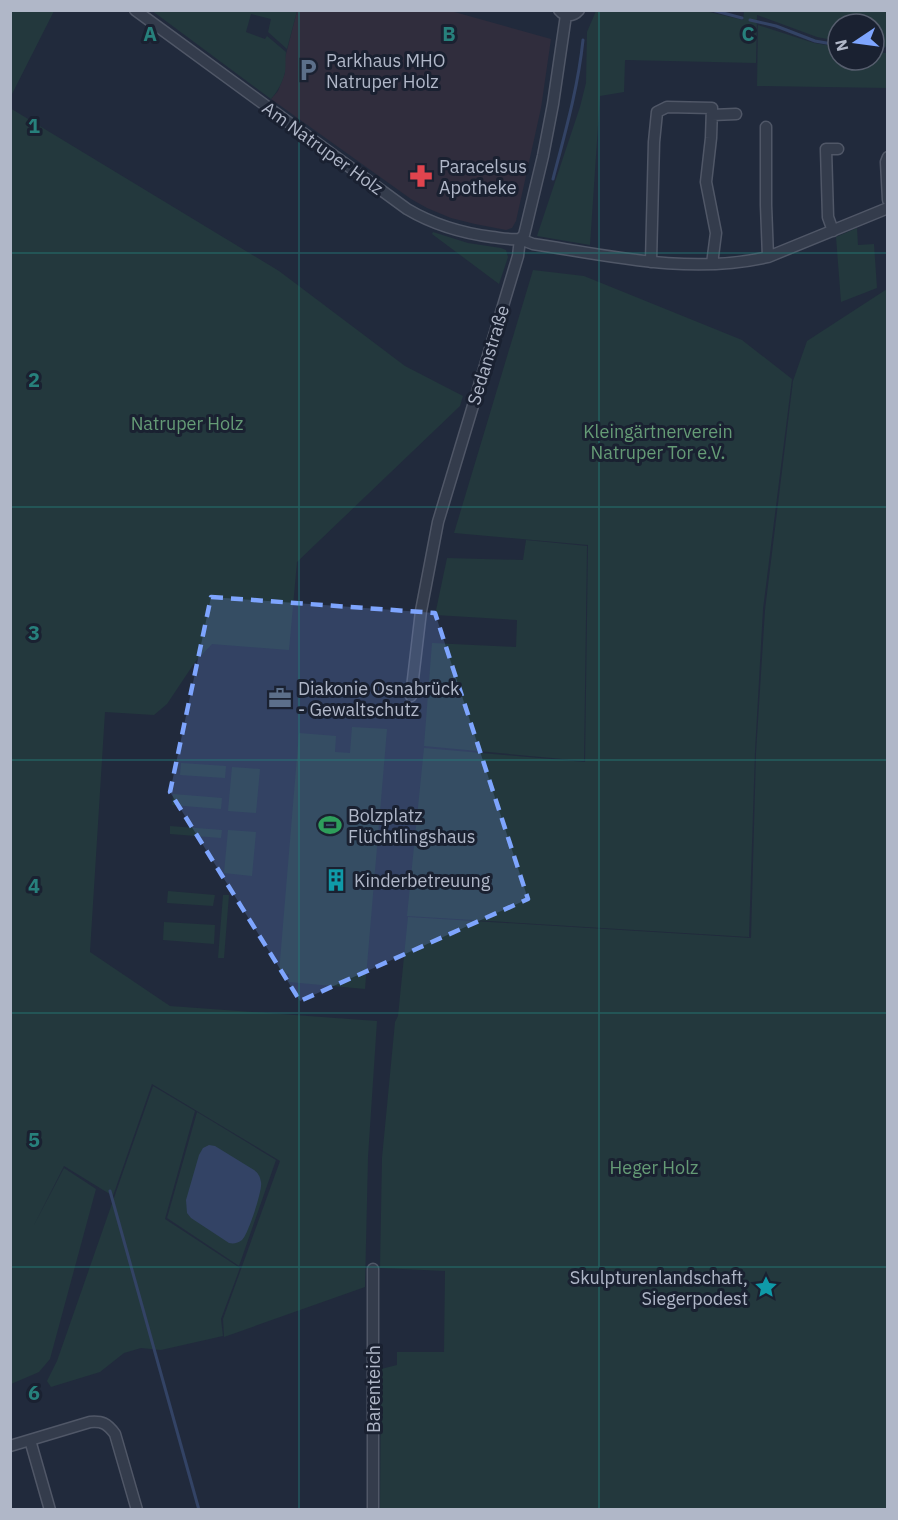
<svg xmlns="http://www.w3.org/2000/svg" width="898" height="1520" font-family="'IBM Plex Sans',sans-serif">
	<style>
		.medical { fill: #302d3d }
		.green { fill: #23383d }
		.water { fill: #334365 }
		.lines { fill: none; stroke-linecap: round; stroke-linejoin: round }
		.stream { stroke: #334365; stroke-width: 3 }
		.minor-casing { stroke: #505767; stroke-width: 13 }
		.minor { stroke: #343c4c; stroke-width: 10 }
		.marked { fill: #7ea5fe; fill-opacity: 0.2; stroke: #7ea5fe; stroke-width: 4.5; stroke-dasharray: 12 8; stroke-linejoin: round }
		.grid { fill: none; stroke: #27807c; stroke-width: 1.5; stroke-opacity: 0.55 }
		.labels { text-anchor: middle; dominant-baseline: central; stroke-width: 6; stroke-linejoin: round; paint-order: stroke }
		.poi-label { font-size: 18px; fill: #b0b7c8; stroke: #1a2131; text-anchor: start }
		.street-label { font-size: 18px; fill: #b0b7c8; stroke: #1a2131 }
		.park-label { font-size: 18px; fill: #659b76; stroke: #1a2131 }
		.grid-label { font-size: 20px; text-anchor: middle; font-weight: bold; fill: #27807c; stroke: #1a2131; stroke-width: 6; stroke-linejoin: round; paint-order: stroke }
	</style>
	<rect width="100%" height="100%" fill="#212a3c"/>
	<!-- medical -->
	<path class="medical" d="M297,11H451L551,39L541,108L516,221L512,228L506,230L475,224L451,218L427,208L411,199L271,99L278,91L285,73V58Z"/>
	<!-- green -->
	<path class="green" d="M11,10L54,11L11,96L10,11Z
		M151,10L297,11L287,49L268,32L271,19L251,14L246,32L265,39L267,36L286,52C285,59 286,66 285,72C283,82 277,92 271,99Z
		M596,11H705L743,20L744,11H887V47L874,45V24H838V41L817,37L757,15L756,63L625,60L624,92L600,96L590,245L537,236L580,107L586,83L587,32Z
		M758,25L814,43L838,47V60H874V52L887,53V88L757,86Z
		M10,108L279,271L405,366L463,396L460,406L297,562L289,650L212,644L195,662L167,704L154,715L105,712L90,952L170,1006L377,1021L368,1157L365,1287L224,1337L223,1319L280,1161L152,1084L113,1196L64,1166L33,1227L64,1168L96,1189L50,1359L39,1372L11,1384Z
		M857,228L858,245L874,244L877,288L841,302L836,237Z
		M433,232L468,243L501,248L506,250L508,257L499,284L432,234Z
		M533,270L584,276L742,340L792,379L763,609L755,751L749,937L407,916L424,748L585,762L588,545L454,533Z
		M887,289V1509H380L381,1369L397,1365V1352H444L445,1271L380,1268L382,1158L395,1022L398,1016L408,917L751,938L756,753L765,610L793,381L807,341Z
		M526,540L587,546L584,761L424,746L432,643L516,647L517,620L435,615L447,558L523,560Z
		M352,727L387,729L365,989L289,982V974L279,973L299,733L336,736L335,752L350,753Z
		M181,763L226,766L225,778L180,775Z
		M232,767L260,769L256,813L228,811Z
		M173,794L222,798L221,809L172,805Z
		M170,826L222,830L221,838L170,834Z
		M228,830L256,832L252,876L224,873Z
		M168,891L215,895L213,906L167,903Z
		M223,895H229L224,958H218Z
		M164,922L215,925L214,944L163,940Z
		M153,1086L195,1111L165,1219L240,1268L221,1319L223,1336L161,1350L141,1348L124,1353L100,1372L51,1387L47,1381L57,1361Z
		M197,1112L276,1160L239,1266L167,1218Z"/>
	<!-- water -->
	<path class="water" d="M209,1145L215,1146L254,1170C258,1173 260,1176 261,1182C263,1189 248,1235 242,1240C238,1243 234,1244 229,1243L191,1218L187,1213L186,1200L199,1155L203,1148Z"/>
	<g class="lines">
		<!-- stream -->
		<path class="stream" d="M712,10L742,18
			M750,20L776,26L815,41L838,45
			M874,50H879
			M553,179C565,133 578,88 583,40
			M110,1191L199,1510"/>
		<!-- minor casing -->
		<g class="minor-casing">
			<path id="minor" d="M135,10L407,209C434,225 461,233 492,237C501,238 510,240 520,239
				M559,10C565,17 573,17 579,10
				M712,115L736,114
				M766,127V205L768,257
				M888,157L886,162L888,200
				M833,231L828,217L826,149H838
				M520,239L533,244C610,256 691,275 768,257L888,208
				M651,262L654,142L657,112L667,107L712,108L711,138L706,182L716,233L712,264
				M411,696L421,611L438,522L518,256L520,239L524,235L526,227L543,156L553,104L566,15
				M30,1440L50,1510
				M10,1446L90,1422C102,1421 107,1423 115,1434L137,1510
				M373,1510V1269"/>
		</g>
		<!-- minor -->
		<use href="#minor" class="minor"/>
	</g>
	<!-- marked area -->
	<path class="marked" d="M211,597L435,613L528,899L300,1001L170,792Z"/>
	<!-- grid -->
	<path class="grid" d="M299,10V1510M599,10V1510M10,253H888M10,507H888M10,760H888M10,1013H888M10,1267H888"/>
	<!-- icons -->
	<defs>
		<g id="parking-bare" transform="scale(1.8)"><path d="M-3.5-5.5H1a3.5 3.5 0 0 1 0 7H-1V5.5H-3.5ZM-1-3.4V-.6H.8a1.4 1.4 0 0 0 0-2.8Z" fill="#5c6f8a" stroke="#1a2131" stroke-width="2.5" paint-order="stroke"/></g>
		<g id="pharmacy-bare" transform="scale(1.8)"><path d="M-2-6h4v4h4v4h-4v4h-4v-4h-4v-4h4Z" fill="#e0444e" stroke="#1a2131" stroke-width="2.5" paint-order="stroke"/></g>
		<g id="office-bare" transform="scale(1.8)"><path d="M-6-3h4V-5.5h4V-3h4V5H-6ZM-1-4.5V-3h2v-1.5ZM-6 0V1H6V0Z" fill="#5c6f8a" stroke="#1a2131" stroke-width="2.5" paint-order="stroke"/></g>
		<g id="stadium-bare" transform="scale(1.8)"><path d="M0-5a6.5 5 0 1 0 0 10a6.5 5 0 1 0 0-10ZM-3.5-1.8h7v3.6h-7Z" fill="#2e9e5b" stroke="#1a2131" stroke-width="2.5" paint-order="stroke"/></g>
		<g id="building-bare" transform="scale(1.8)"><path d="M-4-6H4V6H1V3H-1V6H-4ZM-2.5-4.3h1.7v1.8h-1.7ZM.8-4.3h1.7v1.8H.8ZM-2.5-1h1.7V.8h-1.7ZM.8-1h1.7V.8H.8Z" fill="#0f9aa8" stroke="#1a2131" stroke-width="2.5" paint-order="stroke"/></g>
		<g id="sight-bare" transform="scale(1.8)"><path d="M0-6L1.8-2.2L6-1.7L2.9 1.2L3.7 5.4L0 3.3L-3.7 5.4L-2.9 1.2L-6-1.7L-1.8-2.2Z" fill="#0f9aa8" stroke="#1a2131" stroke-width="2.5" paint-order="stroke"/></g>
	</defs>
	<g fill-rule="evenodd">
		<use href="#parking-bare" x="308" y="70"/>
		<use href="#pharmacy-bare" x="421" y="176"/>
		<use href="#office-bare" x="280" y="698"/>
		<use href="#stadium-bare" x="330" y="825"/>
		<use href="#building-bare" x="336" y="880"/>
		<use href="#sight-bare" x="766" y="1287"/>
	</g>
	<g class="labels">
		<!-- poi labels -->
		<g class="poi-label">
			<text x="326" y="60">Parkhaus MHO<tspan x="326" dy="21">Natruper Holz</tspan></text>
			<text x="439" y="166">Paracelsus<tspan x="439" dy="21">Apotheke</tspan></text>
			<text x="298" y="688">Diakonie Osnabrück<tspan x="298" dy="21">- Gewaltschutz</tspan></text>
			<text x="348" y="815">Bolzplatz<tspan x="348" dy="21">Flüchtlingshaus</tspan></text>
			<text x="354" y="880">Kinderbetreuung</text>
			<text x="748" y="1277" text-anchor="end">Skulpturenlandschaft,<tspan x="748" dy="21">Siegerpodest</tspan></text>
		</g>
		<!-- street labels -->
		<g class="street-label">
			<text transform="translate(323 148) rotate(36)">Am Natruper Holz</text>
			<text transform="translate(488 355) rotate(-73)">Sedanstraße</text>
			<text transform="translate(373 1389) rotate(-90)">Barenteich</text>
		</g>
		<!-- park labels -->
		<g class="park-label">
			<text x="187" y="423">Natruper Holz</text>
			<text x="658" y="431">Kleingärtnerverein<tspan x="658" dy="21">Natruper Tor e.V.</tspan></text>
			<text x="654" y="1167">Heger Holz</text>
		</g>
	</g>
	<g class="grid-label">
		<text x="150" y="41">A</text>
		<text x="449" y="41">B</text>
		<text x="748" y="41">C</text>
		<text x="34" y="133">1</text>
		<text x="34" y="387">2</text>
		<text x="34" y="640">3</text>
		<text x="34" y="893">4</text>
		<text x="34" y="1147">5</text>
		<text x="34" y="1400">6</text>
	</g>
	<!-- border -->
	<rect width="898" height="1520" fill="none" stroke="#b0b7c8" stroke-width="24"/>
	<!-- north arrow -->
	<g transform="translate(856 42) rotate(257)"><circle r="28" fill="#1a2131" stroke="#565d6d" stroke-width="1.5"/>
	<path d="M0-4.5L10 22L0 15L-10 22Z" fill="#7ea5fe"/>
	<text y="-9" font-size="16" font-weight="bold" text-anchor="middle" fill="#b0b7c8">N</text>
	</g>
</svg>
